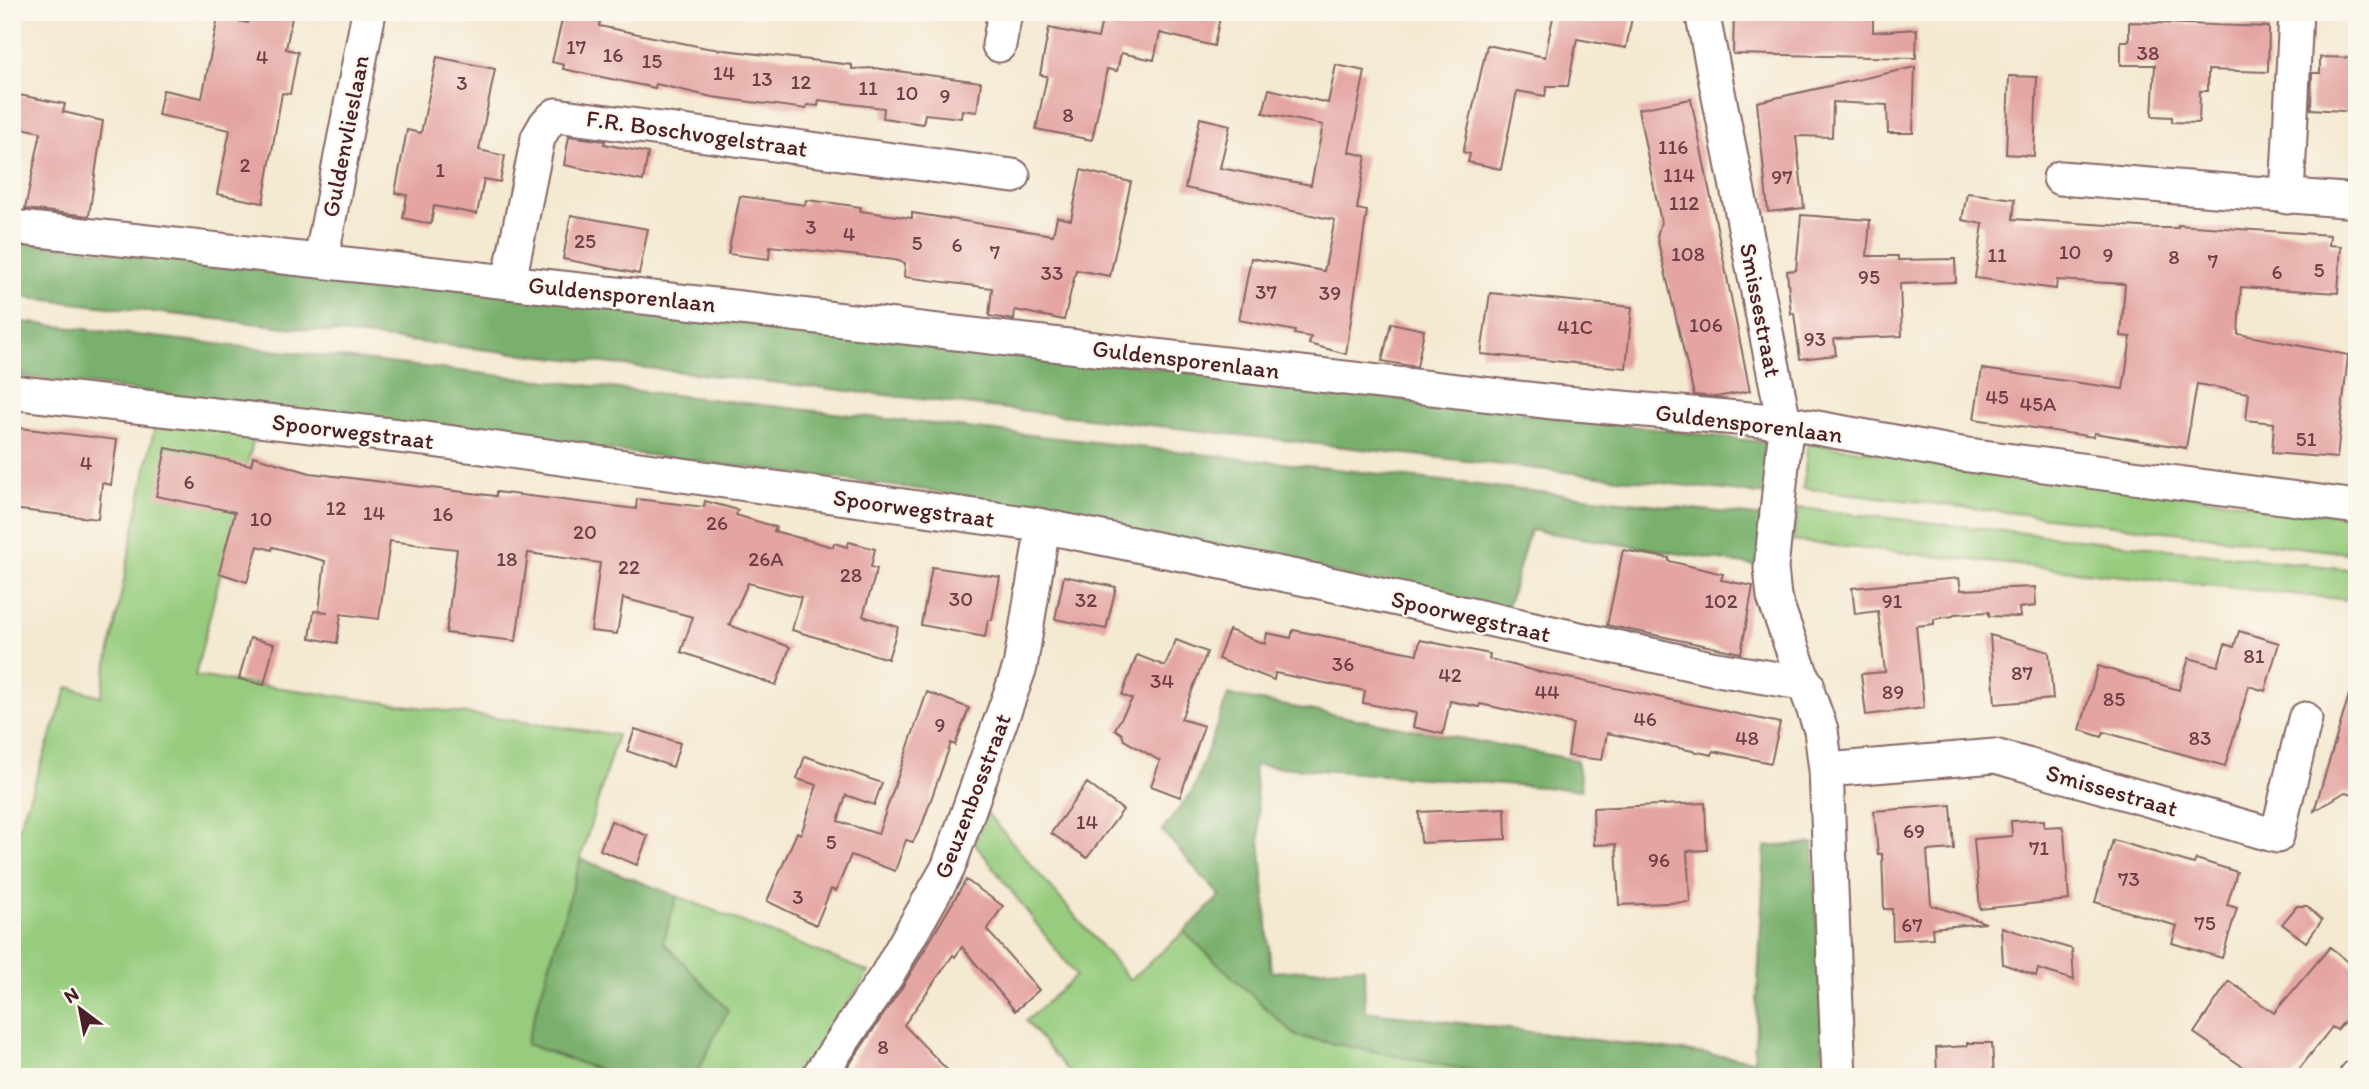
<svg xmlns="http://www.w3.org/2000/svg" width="2369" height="1089" font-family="Itim,sans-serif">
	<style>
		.green { fill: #97cc7e; stroke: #707654; stroke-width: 2 }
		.forest { fill: #79b06d; stroke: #62684c; stroke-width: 2 }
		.building { fill: #e4a4a2 }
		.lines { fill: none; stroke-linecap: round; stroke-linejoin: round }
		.minor-casing { stroke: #866665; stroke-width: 37 }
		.minor { stroke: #fff; stroke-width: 33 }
		.labels { text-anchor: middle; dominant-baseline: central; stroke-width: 5; stroke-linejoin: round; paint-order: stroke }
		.number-label { font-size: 21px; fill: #704049 }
		.street-label { font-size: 24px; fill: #4a1f2b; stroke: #fbf7ec }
	</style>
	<rect width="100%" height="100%" fill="#fbf7ec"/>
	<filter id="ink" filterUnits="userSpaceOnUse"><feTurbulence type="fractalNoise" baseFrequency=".0143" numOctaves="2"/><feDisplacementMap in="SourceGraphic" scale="14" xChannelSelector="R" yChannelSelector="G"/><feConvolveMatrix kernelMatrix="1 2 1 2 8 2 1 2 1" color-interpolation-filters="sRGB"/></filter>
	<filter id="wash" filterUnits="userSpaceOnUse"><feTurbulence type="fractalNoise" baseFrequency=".00686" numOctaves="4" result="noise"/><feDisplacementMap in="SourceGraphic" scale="28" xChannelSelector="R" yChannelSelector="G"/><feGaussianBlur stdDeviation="1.57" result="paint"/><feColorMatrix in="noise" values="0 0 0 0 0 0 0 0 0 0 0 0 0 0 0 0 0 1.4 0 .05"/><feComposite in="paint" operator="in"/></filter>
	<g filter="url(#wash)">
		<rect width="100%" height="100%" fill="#f4e9d1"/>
		<!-- green -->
		<path class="green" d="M156,419L256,430L195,676L617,735L526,1044L620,1077H12V847L68,687L101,696Z
			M1808,443L2357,518V554L1803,488Z
			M1799,508L2357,570V601L1792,541Z
			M987,813L1130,980L1184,932L1296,1036L1504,1077H1073L1026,1021L1076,976L974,842Z
			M677,896L869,972L797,1077H695L728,1010L663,942Z"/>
		<!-- forest -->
		<path class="forest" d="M12,241L846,330L1771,443L1767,495L12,296Z
			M12,321L1764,517L1758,566L1530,530L1507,609L934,491L12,375Z
			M1228,695L1577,760L1582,790L1254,765L1271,972L1364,967L1365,1011L1754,1060L1765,847L1813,843L1824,1077H1504L1296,1036L1184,932L1220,896L1162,831L1193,790Z
			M581,859L677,896L663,942L728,1010L695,1077H620L526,1044Z"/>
		<g id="blocks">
			<!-- building -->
			<path class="building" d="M250,12H293L286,49L298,52L290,94L282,93L263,203L217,194L230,130L158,115L163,90L202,98L218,17L248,23Z
				M564,12H602L599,26L707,48L852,65V69L874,68L981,82L977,112L962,110L961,118L925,114L923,124L883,118L884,108L819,100L818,106L807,105L806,109L712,97L656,84L655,88L563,69L564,65L552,62Z
				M1115,12H1221L1214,46L1160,33L1154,60L1121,53L1117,71L1107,69L1092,140L1036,129L1047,76L1040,75L1049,28L1098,38L1102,20L1118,22H1114Z
				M1554,12H1633L1626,48L1577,39L1568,86H1547L1545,96L1517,91L1501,169L1468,162L1470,154L1463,152L1487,45L1545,57Z
				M1734,12L1873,15V32L1917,29L1916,58L1733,54Z
				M2129,22L2269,27L2268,72L2208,70V91H2200L2199,123L2172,122V117L2152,116L2155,65H2121V41H2129Z
				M437,57L495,69L479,150L505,156L500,182L484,179L477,214L434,206L431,224L403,218L407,195L395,193L407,130L421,133Z
				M2320,57L2357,58V112L2311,109L2312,73H2320Z
				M1336,65L1365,71L1349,152L1366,156L1357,209L1367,211L1346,354L1309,344L1311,337L1294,334L1295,331L1239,320L1251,258L1324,271L1335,220L1185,188L1200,118L1230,125L1220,168L1311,185L1323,125L1263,113L1269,89L1328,103Z
				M1915,67L1913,133H1888L1887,105L1833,102L1832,137L1796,136L1804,208L1768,212L1757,102Z
				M2009,76L2037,77L2034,156L2006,154Z
				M19,95L65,104L63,112L103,121L89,216L25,209L41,132L12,126Z
				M1691,99L1750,391L1716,397L1694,395L1657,237L1661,222L1638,109Z
				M569,136L605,141L604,144L648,153L643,181L564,165Z
				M1081,170L1131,182L1110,276L1076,270L1064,320L1015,310L1014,320L989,316L992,288L904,277L905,263L895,260L770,246L769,259L728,254L740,196L805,205L806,200L833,203L861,207L860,211L912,218V213L1053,235L1057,217L1071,220Z
				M1967,193L2015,199L2013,219L2157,228H2178V225L2330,235L2329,245L2341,246L2338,293L2241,287L2238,334L2348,355L2337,458L2272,453L2274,423L2246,420L2249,393L2197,384L2186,448L2094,433L2093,437L1974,419L1982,369L2123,389L2131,337L2121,336L2125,284L2057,280L2056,289L1975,278L1983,224L1962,220Z
				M571,215L648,229L639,274L563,259Z
				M1801,215L1870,220L1867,256H1898V260L1955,259L1956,282L1900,284L1902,336L1834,339L1836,355L1800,359L1794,313L1791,314L1787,271L1796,270Z
				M1490,293L1632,307L1626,368L1481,354Z
				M1391,323L1424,330L1417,367L1382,361Z
				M12,427L117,440L111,485L102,483L98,519L12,509Z
				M166,448L251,465L253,456L310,473L496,496V492L636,509L637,499L704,507L705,501L738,510L736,515L776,527L774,531L833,547L834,543L847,547L849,542L875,549L871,567L877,569L863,616L898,627L888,659L792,630L801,597L748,583L729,625L790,647L776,685L681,652L693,617L623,598L617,634L591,631L600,563L528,553L516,641L446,633L457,549L390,541L379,619L341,614L337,643L310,638L314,611L328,612L319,611L325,561L273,547L272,550L258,546L247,582L219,573L235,512L156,496Z
				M1623,550L1669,558V561L1723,574L1721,580L1753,586L1741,653L1607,625Z
				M932,567L1000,577L992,620H988L985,637L921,625Z
				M1064,576L1116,587L1106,629L1055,619Z
				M1959,578L1961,590L2035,587L2036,606L2019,608L2020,617L1989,616V612L1954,614L1953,616L1934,619V624L1916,626L1924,708L1866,715L1861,674L1885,672L1878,611L1855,614L1852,588Z
				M1229,630L1265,644L1267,633L1291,638L1293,630L1417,654L1420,640L1490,654L1489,659L1540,672L1780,723L1771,763L1713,751L1712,755L1607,733L1602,760L1568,756L1573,724L1480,704L1479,707L1450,701L1443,734L1413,727L1416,713L1363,703L1365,691L1275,673L1274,680L1218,659Z
				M2239,631L2279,643L2265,691L2249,686L2225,766L2104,732L2102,737L2080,730L2098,666L2179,690L2189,658L2218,666L2225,644L2234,647Z
				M1990,635L2049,652L2053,699L1995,704Z
				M250,638L274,644L264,685L239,679Z
				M1176,640L1207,652L1181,719L1204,726L1180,797L1151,786L1160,761L1124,740L1122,734L1115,729L1132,699L1122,695L1137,655L1165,666Z
				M2351,689L2357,690V795L2345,792L2314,811Z
				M927,692L969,708L955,745L951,743L922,825L913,842L906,840L895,871L851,855L836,891L831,889L816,925L767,901L797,832L801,834L817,785L797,779L805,756L882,783L874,805L846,795L838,821L878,834Z
				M635,729L680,743L673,767L627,751Z
				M1087,783L1123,810L1087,858L1051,833Z
				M1705,803L1707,850L1687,851L1690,902L1619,905L1616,844L1594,845L1593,808Z
				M1951,805L1954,849L1927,851L1931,905L1986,923L1932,928L1933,938L1893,940L1892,909H1884L1882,854H1878L1874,811Z
				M1505,808L1506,839L1421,843L1419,812Z
				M2044,820V827L2062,826L2064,832L2069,900L1980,909L1974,839L2012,836L2011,821Z
				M611,821L648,836L637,865L600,850Z
				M2113,840L2194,864L2196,859L2237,872L2227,905L2237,908L2222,958L2172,943L2177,926L2095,902Z
				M966,880L1003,906L987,930L1039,990L1015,1011L962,947L955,957L953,955L904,1025L954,1077H841L903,986Z
				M2297,906H2307L2322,920L2306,942L2282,924Z
				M2001,927L2072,949L2074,980L2038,969L2036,976L2003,964Z
				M2330,947L2357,969V1006L2337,1030L2332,1027L2293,1077H2236L2243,1067L2194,1033L2229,981L2274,1013Z
				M1967,1043H1992L1994,1077H1937L1936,1048L1967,1046Z"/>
		</g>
	</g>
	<g filter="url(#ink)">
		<use href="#blocks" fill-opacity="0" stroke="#866665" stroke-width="2"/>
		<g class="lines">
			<!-- minor casing -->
			<g class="minor-casing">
				<path id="minor" d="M1702,12L1784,422L1785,437L1771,568L1774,597L1821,730L1826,770L1839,1077
					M999,45L1005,12
					M2060,178L2357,201
					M2287,197L2296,12
					M12,227L697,303L1553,402L1784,422L1961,454L2357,507
					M321,260L369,12
					M509,281L538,138L546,124L556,115L1013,176
					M12,392L425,439L1032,524L1316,581L1711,668L1807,684
					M1826,770L1995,756L2277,836L2305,719
					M818,1077L887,975L948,868L1020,667L1043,526
					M2356,1077L2357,1076"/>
			</g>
			<!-- minor -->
			<use href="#minor" class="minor"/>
		</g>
	</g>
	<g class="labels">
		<!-- number labels -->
		<g class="number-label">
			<text x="576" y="46">17</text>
			<text x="2148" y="52">38</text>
			<text x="613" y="54">16</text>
			<text x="262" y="56">4</text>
			<text x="652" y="60">15</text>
			<text x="724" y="72">14</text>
			<text x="762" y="78">13</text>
			<text x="801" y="81">12</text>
			<text x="462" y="82">3</text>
			<text x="868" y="87">11</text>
			<text x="907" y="92">10</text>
			<text x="945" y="95">9</text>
			<text x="1068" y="114">8</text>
			<text x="1673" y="146">116</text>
			<text x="245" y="164">2</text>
			<text x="440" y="169">1</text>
			<text x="1679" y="174">114</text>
			<text x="1782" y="176">97</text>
			<text x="1684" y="202">112</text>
			<text x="811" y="226">3</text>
			<text x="849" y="233">4</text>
			<text x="585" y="240">25</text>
			<text x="917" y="242">5</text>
			<text x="957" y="244">6</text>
			<text x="995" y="251">7</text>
			<text x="2070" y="251">10</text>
			<text x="1688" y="253">108</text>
			<text x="1997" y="254">11</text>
			<text x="2108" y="254">9</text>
			<text x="2174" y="256">8</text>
			<text x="2213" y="260">7</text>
			<text x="2319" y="269">5</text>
			<text x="2277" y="271">6</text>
			<text x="1052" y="272">33</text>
			<text x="1869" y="276">95</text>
			<text x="1266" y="291">37</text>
			<text x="1330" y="292">39</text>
			<text x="1706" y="324">106</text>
			<text x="1575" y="326">41C</text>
			<text x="1815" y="338">93</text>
			<text x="1997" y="396">45</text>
			<text x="2038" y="403">45A</text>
			<text x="2306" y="438">51</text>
			<text x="86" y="462">4</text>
			<text x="189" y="481">6</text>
			<text x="336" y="507">12</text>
			<text x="374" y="512">14</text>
			<text x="443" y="513">16</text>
			<text x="261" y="518">10</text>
			<text x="717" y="522">26</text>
			<text x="585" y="531">20</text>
			<text x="507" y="558">18</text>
			<text x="766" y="558">26A</text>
			<text x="629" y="566">22</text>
			<text x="851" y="574">28</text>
			<text x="961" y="598">30</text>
			<text x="1086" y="599">32</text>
			<text x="1721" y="600">102</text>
			<text x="1892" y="600">91</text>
			<text x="2254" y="655">81</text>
			<text x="1343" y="663">36</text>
			<text x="2022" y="672">87</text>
			<text x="1450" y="674">42</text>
			<text x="1162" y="680">34</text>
			<text x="1547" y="691">44</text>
			<text x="1893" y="691">89</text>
			<text x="2114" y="698">85</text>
			<text x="1645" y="718">46</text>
			<text x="940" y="724">9</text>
			<text x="1747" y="737">48</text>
			<text x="2200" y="737">83</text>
			<text x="1087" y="821">14</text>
			<text x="1914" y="830">69</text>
			<text x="831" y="841">5</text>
			<text x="2039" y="847">71</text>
			<text x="1659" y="859">96</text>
			<text x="2129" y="878">73</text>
			<text x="798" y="896">3</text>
			<text x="2205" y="922">75</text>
			<text x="1912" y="924">67</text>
			<text x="883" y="1046">8</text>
		</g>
		<!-- street labels -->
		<g class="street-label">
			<text transform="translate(697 133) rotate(8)">F.R. Boschvogelstraat</text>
			<text transform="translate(345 136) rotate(-79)">Guldenvlieslaan</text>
			<text transform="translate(622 294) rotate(6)">Guldensporenlaan</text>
			<text transform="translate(1761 310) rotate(79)">Smissestraat</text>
			<text transform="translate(1186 359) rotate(7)">Guldensporenlaan</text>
			<text transform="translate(1749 423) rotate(7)">Guldensporenlaan</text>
			<text transform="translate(353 431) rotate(7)">Spoorwegstraat</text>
			<text transform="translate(914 508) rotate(8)">Spoorwegstraat</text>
			<text transform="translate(1471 616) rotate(13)">Spoorwegstraat</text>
			<text transform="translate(2112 790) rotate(16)">Smissestraat</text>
			<text transform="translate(972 796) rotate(-69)">Geuzenbosstraat</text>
		</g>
	</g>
	<!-- margin -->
	<rect width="2369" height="1089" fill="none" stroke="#fbf7ec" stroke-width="42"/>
	<!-- north arrow -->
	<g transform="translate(80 1009) rotate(328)" stroke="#fbf7ec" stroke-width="5" paint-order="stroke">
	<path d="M0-5L12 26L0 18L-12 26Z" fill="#4a1f2b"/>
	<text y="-10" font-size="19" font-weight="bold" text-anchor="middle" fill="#4a1f2b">N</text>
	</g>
</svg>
